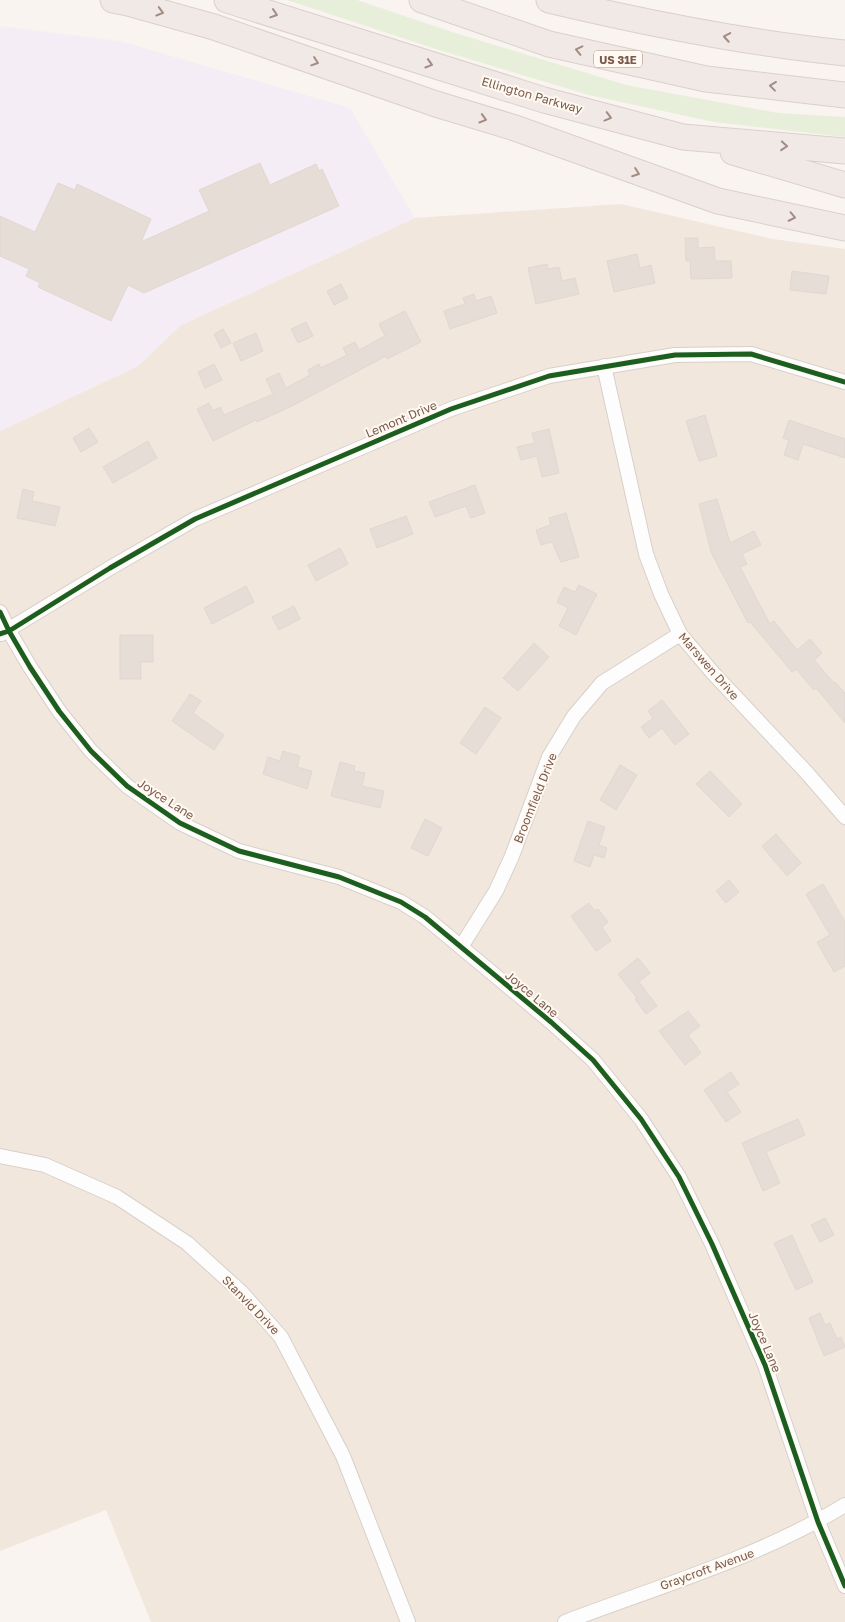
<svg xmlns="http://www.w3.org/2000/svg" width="845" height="1622" font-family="'Golos Text',sans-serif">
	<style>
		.residential { fill: #f2e7dd }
		.education { fill: #f5edf5 }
		.green { fill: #e7efda }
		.building { fill: #e6ddd6; stroke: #e2d7d1 }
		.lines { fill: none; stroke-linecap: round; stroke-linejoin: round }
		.street-casing { stroke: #d7d0ca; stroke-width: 16 }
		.highway-casing { stroke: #dad0cc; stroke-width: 27 }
		.street { stroke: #fefdfd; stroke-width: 14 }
		.highway { stroke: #f1e9e6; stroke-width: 25 }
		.cycleway-casing { stroke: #fff9f2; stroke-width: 8 }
		.cycleway { stroke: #1b5e20; stroke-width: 5 }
		.oneway { stroke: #a38c83 }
		.labels { text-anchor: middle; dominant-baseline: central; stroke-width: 4; stroke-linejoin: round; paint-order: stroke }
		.shield { fill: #fff9f2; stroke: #a18a7e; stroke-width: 1 }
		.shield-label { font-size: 11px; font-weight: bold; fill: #795a4d }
		.street-label { font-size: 12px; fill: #795a4d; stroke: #fff9f2 }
	</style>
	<rect width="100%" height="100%" fill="#f9f4ef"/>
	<!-- residential -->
	<path class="residential" d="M621,204L773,239L845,249V1622H151L106,1510L0,1551V431L138,366L181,325L415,218Z"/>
	<!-- education -->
	<path class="education" d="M0,26L120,41L350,108L415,218L181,325L138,366L0,431Z"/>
	<!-- green -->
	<path class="green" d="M287,0H357L452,32L626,85L778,113L845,117V137L714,122L589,95L436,49Z"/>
	<!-- building -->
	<path class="building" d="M260,163L270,185L316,164L319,171L322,169L339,206L144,293L128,285L111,321L38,287L40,283L26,276L29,269L0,256V216L35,232L58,183L75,190L77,184L151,219L141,242L209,211L199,190Z
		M685,238H698V248L714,247L715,261H731L732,278L691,279L690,261H686Z
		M637,254L640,268L651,265L655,283L614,292L607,261Z
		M547,264L548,269L559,267L562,281L575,278L579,294L536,304L528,268Z
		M792,271L829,276L826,294L790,290Z
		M341,284L348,298L334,305L327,291Z
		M474,294L476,301L491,296L497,313L450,329L444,311L465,304L463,298Z
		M405,311L421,342L387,359L386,356L294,405L257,422L256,420L213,441L197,409L209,403L213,411L220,407L224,415L273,394L266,379L279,373L286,388L310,375L308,370L319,364L321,368L347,355L343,348L355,342L359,350L385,336L379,324Z
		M306,322L313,336L298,343L291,329Z
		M223,329L231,343L221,348L214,334Z
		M256,333L263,351L241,361L233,343Z
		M214,364L222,380L205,388L198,372Z
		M705,415L717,456L699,461L686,421Z
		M789,420L845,439V458L803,444L798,460L784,455L789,440L783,438Z
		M89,428L98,442L81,452L73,438Z
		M549,429L559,473L542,477L537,456L521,460L517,447L535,443L532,433Z
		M148,441L157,458L113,483L103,467Z
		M475,485L485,513L471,518L466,506L435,517L429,502Z
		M23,489L34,492L32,501L60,507L55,526L17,518Z
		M717,499L730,543L754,531L761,545L742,554L747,564L740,567L770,624L774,621L797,650L810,639L822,653L814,660L834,683L835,682L845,693V723L816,688L814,690L796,669L792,672L750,622L748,623L711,552L699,504Z
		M566,513L579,557L561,562L552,542L541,545L536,530L551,525L549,518Z
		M406,516L413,534L377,548L370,529Z
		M340,548L348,564L316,581L308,565Z
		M579,585L597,594L576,635L559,626L568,608L557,602L564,587L575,592Z
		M246,586L254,602L212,624L204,608Z
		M294,606L300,619L279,630L272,617Z
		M120,635H153V662H141V679H120Z
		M534,643L549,657L518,691L503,678Z
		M190,694L201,701L193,713L224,735L214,750L172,721Z
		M662,700L689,734L675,745L662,728L649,738L641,727L653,718L648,711Z
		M485,707L501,718L476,754L460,743Z
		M283,751L300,756L297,767L312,771L307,789L263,774L268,757L280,761Z
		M340,762L355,766L354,771L365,773L362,786L384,791L380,808L331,796Z
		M620,765L637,775L616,810L600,800Z
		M710,771L742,804L729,817L696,784Z
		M425,819L442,828L428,856L411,848Z
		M588,821L605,827L599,845L607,848L604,858L594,855L590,867L574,861Z
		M776,834L801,863L787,876L762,846Z
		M729,880L739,892L726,903L716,891Z
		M823,884L845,922V966L834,972L817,942L830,935L806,894Z
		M589,903L595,911L598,909L608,922L602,927L611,941L596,951L571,916Z
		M638,958L650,973L639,982L657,1006L646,1014L635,999L637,998L618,974Z
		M688,1011L700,1026L688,1035L701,1053L685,1065L659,1031Z
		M731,1072L739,1084L727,1092L741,1112L726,1122L704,1090Z
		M798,1119L805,1135L766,1152L780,1183L763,1191L742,1143Z
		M825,1218L834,1235L820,1242L811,1225Z
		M792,1235L813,1282L796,1290L774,1243Z
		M820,1313L825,1325L830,1323L837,1339L841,1337L845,1347L824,1356L809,1318Z"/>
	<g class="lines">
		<!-- street casing -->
		<g class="street-casing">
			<path id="street" d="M604,366L646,554L661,594L680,634L713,673L807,773L845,817
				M0,612L9,631L30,667L59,711L91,751L127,786L180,823L239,851L339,877L401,902L425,917L551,1022L593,1060L641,1119L679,1177L712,1244L765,1365L818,1522L845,1586
				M1,634L110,568L195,519L451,409L549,376L675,355L751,354L845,382
				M461,947L496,891L512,856L549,757L574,716L602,683L680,634
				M0,1156L45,1165L117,1197L187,1243L241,1292L281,1337L343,1456L408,1622
				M565,1622C659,1586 758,1558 845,1505"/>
		</g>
		<!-- highway casing -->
		<g class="highway-casing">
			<path id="highway" d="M113,0L128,3L214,27L436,104L515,128L718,201L845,228
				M227,0L544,100L683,137L845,151
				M422,0L549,44L706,79L845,95
				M549,0C646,23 745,43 845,53
				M733,152L845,185"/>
		</g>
		<!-- street -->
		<use href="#street" class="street"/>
		<!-- highway -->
		<use href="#highway" class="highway"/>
		<!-- cycleway casing -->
		<g class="cycleway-casing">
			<path id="cycleway" d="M0,612L9,631L30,667L59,711L91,751L127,786L180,823L239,851L339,877L401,902L425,917L551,1022L593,1060L641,1119L679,1177L712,1244L765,1365L818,1522L845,1586
				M0,634L9,631L110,568L195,519L451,409L549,376L675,355L751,354L845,382"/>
		</g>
		<!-- cycleway -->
		<use href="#cycleway" class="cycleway"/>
	</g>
	<!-- one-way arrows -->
	<defs><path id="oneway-chevron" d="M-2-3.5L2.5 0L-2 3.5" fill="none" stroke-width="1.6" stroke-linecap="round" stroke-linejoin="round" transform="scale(1.25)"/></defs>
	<g class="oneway">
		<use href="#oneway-chevron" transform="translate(160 12) rotate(16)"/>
		<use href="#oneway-chevron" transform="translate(274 14) rotate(18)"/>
		<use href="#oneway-chevron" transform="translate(727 37) rotate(-170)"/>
		<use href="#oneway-chevron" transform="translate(579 50) rotate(-167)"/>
		<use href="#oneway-chevron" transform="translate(315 62) rotate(19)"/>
		<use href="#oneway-chevron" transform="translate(429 64) rotate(17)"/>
		<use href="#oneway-chevron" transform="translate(773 86) rotate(-173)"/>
		<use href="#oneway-chevron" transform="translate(608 117) rotate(15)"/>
		<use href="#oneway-chevron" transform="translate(483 119) rotate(17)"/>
		<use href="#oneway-chevron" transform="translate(784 146) rotate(5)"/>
		<use href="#oneway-chevron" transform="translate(636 173) rotate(20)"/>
		<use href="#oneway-chevron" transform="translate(792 217) rotate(12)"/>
	</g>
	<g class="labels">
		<!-- shield labels -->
		<rect class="shield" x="594" y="50.5" width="48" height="17" rx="4"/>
		<g class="shield-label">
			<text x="618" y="59">US 31E</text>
		</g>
		<!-- street labels -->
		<g class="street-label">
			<text transform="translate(532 95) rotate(16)">Ellington Parkway</text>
			<text transform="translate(401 419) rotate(-23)">Lemont Drive</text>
			<text transform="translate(709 666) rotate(49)">Marswen Drive</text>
			<text transform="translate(535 798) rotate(-68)">Broomfield Drive</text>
			<text transform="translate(166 799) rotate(33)">Joyce Lane</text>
			<text transform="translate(532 994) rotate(40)">Joyce Lane</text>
			<text transform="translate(251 1305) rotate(46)">Stanvid Drive</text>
			<text transform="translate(765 1342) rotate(67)">Joyce Lane</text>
			<text transform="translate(707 1569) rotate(-20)">Graycroft Avenue</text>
		</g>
	</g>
</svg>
